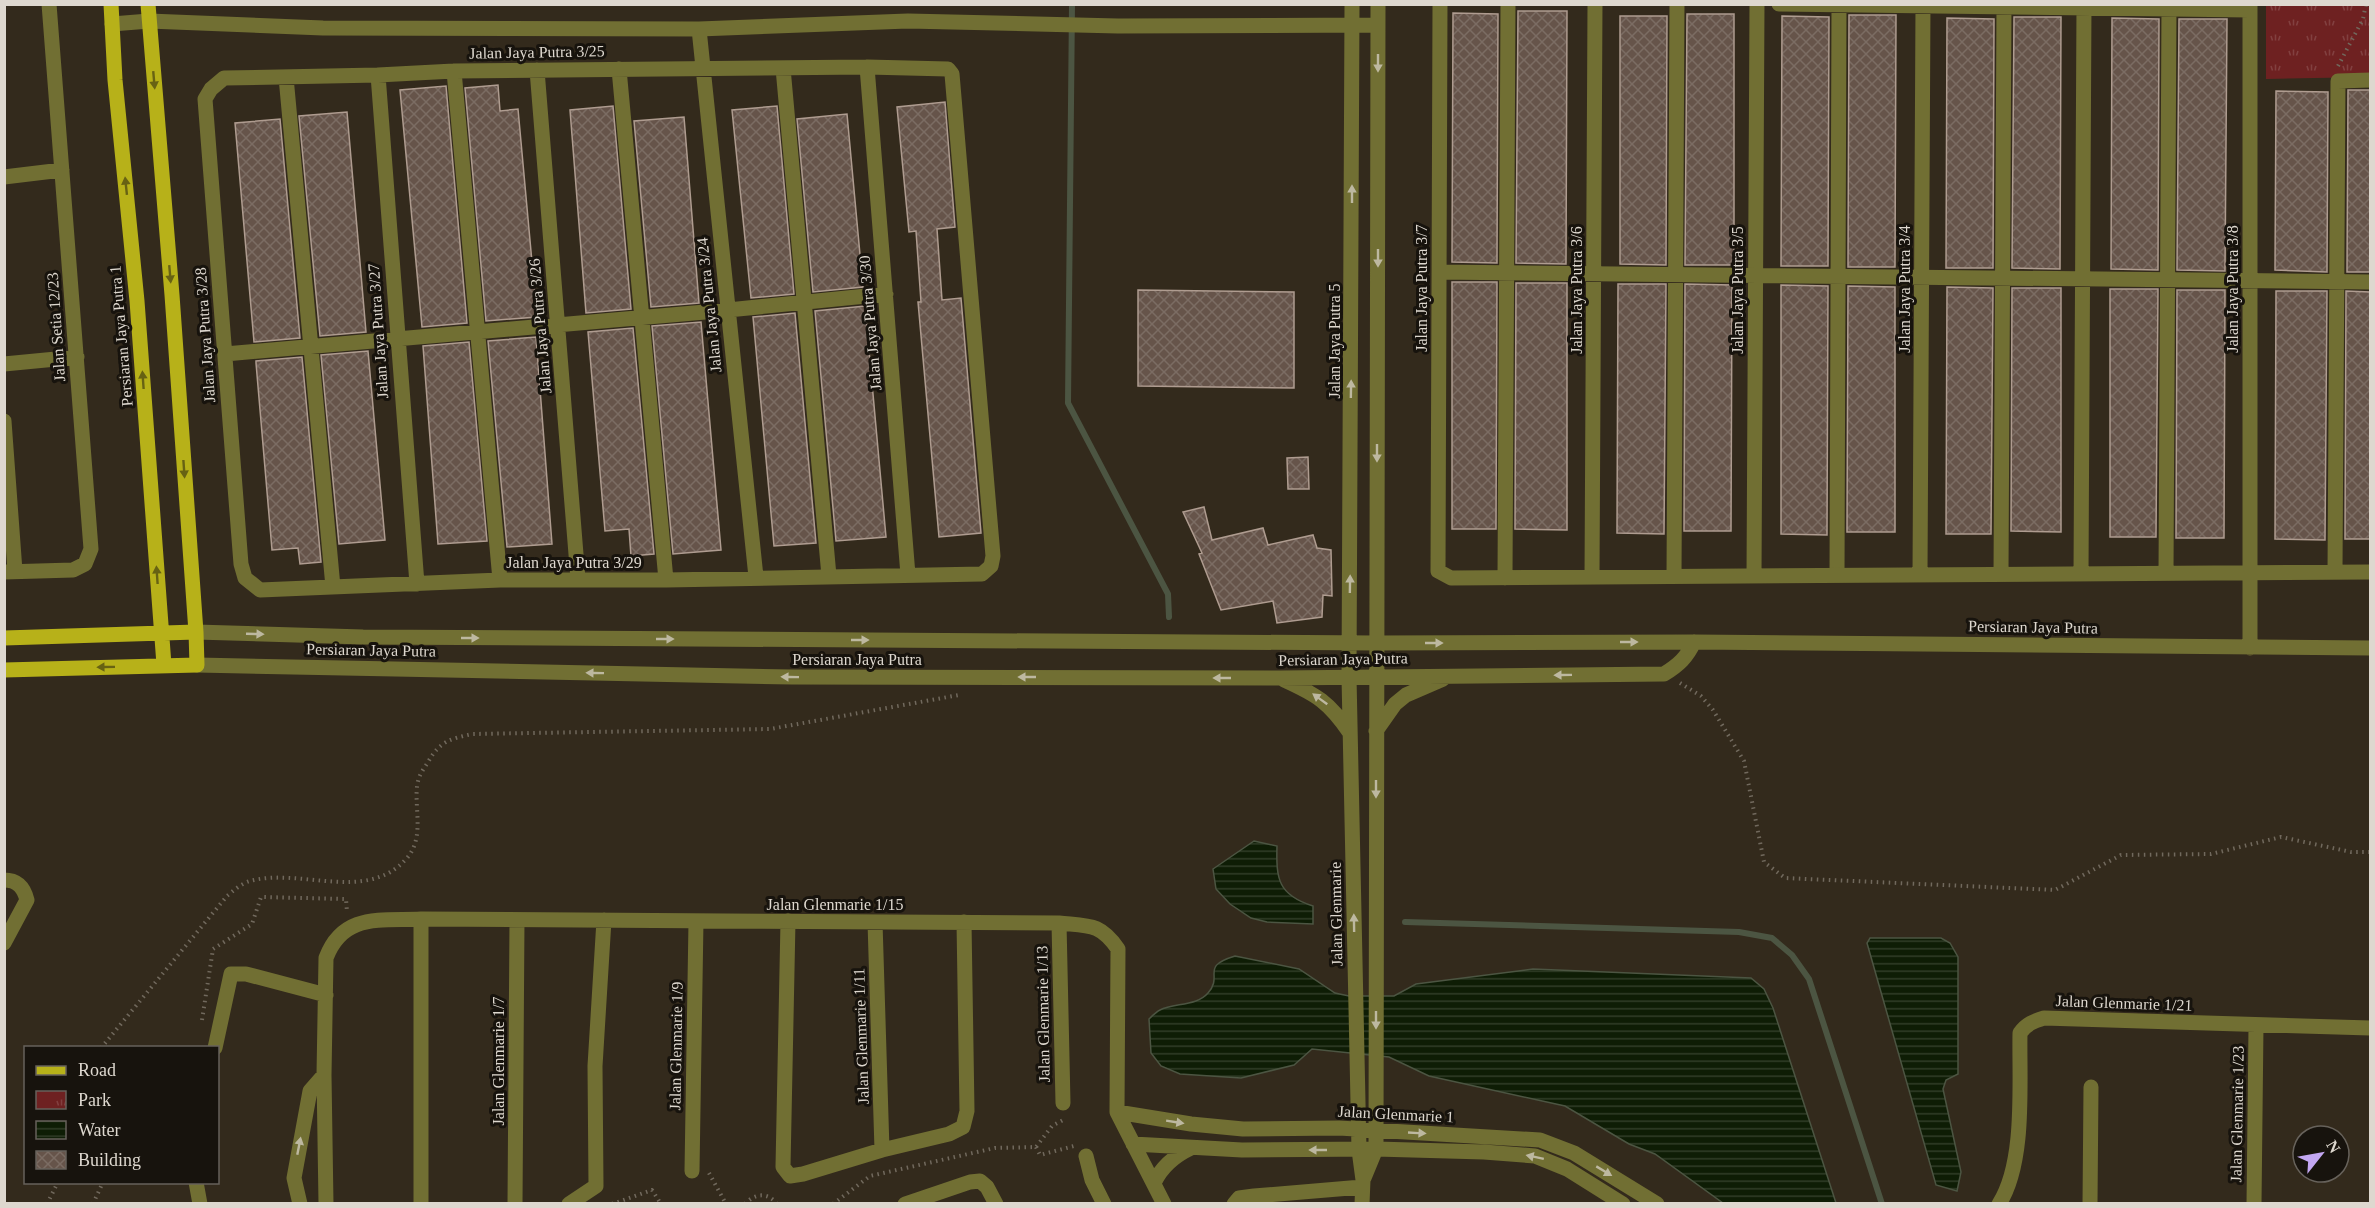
<svg xmlns="http://www.w3.org/2000/svg" width="2375" height="1208" font-family="'Times New Roman',serif">
	<style>
		.park { fill: url(#park-tufts) }
		.water { fill: url(#water-rules); stroke: #4c5542; stroke-width: 1.5 }
		.lines { fill: none; stroke-linecap: round; stroke-linejoin: round }
		.stream { stroke: #4c5542; stroke-width: 6 }
		.building { fill: url(#building-cross-hatch); stroke: #af9c90; stroke-width: 1.5 }
		.path { stroke: #71695d; stroke-width: 4; stroke-dasharray: 1.5 4.5; stroke-linecap: butt }
		.minor { stroke: #716f33; stroke-width: 15 }
		.major { stroke: #b7b119; stroke-width: 15 }
		.oneway { fill: #bdb8a0 }
		.oneway2 { fill: #676213 }
		.labels { text-anchor: middle; dominant-baseline: central; stroke-width: 6; stroke-linejoin: round; paint-order: stroke }
		.street-label { font-size: 16px; fill: #ded8cf; stroke: #17130d }
	</style>
	<defs>
		<pattern id="park-tufts" width="24" height="20" patternUnits="userSpaceOnUse" patternTransform="scale(1.5)"><rect width="24" height="20" fill="#6e2121"/><path d="M3 7l-1-3M5 7V3M7 7l1-3M15 17l-1-3M17 17v-4M19 17l1-3" fill="none" stroke="#824040"/></pattern>
		<pattern id="water-rules" width="6" height="5" patternUnits="userSpaceOnUse" patternTransform="scale(1.5)"><rect width="6" height="5" fill="#0e1d05"/><path d="M0 2.5h6" fill="none" stroke="#313d28"/></pattern>
		<pattern id="building-cross-hatch" width="8" height="8" patternUnits="userSpaceOnUse" patternTransform="scale(1.5)"><rect width="8" height="8" fill="#66544a"/><path d="M0 0l8 8M0 8l8-8" fill="none" stroke="#7b6c63"/></pattern>
	</defs>
	<rect width="100%" height="100%" fill="#332a1c"/>
	<!-- park -->
	<path class="park" d="M2266,5H2370V77L2266,79Z"/>
	<!-- water -->
	<path class="water" d="M1254,841L1277,846C1276,879 1278,895 1313,906V924L1267,922L1251,918L1230,904L1216,889L1213,869Z
		M1870,938H1941L1950,943L1958,957V1074L1946,1080L1943,1089L1961,1172L1957,1191L1936,1185L1867,943Z
		M1235,956L1299,969L1335,993L1349,996H1394L1416,984L1533,969L1751,978L1764,989L1773,1008L1836,1203H1723L1655,1154L1629,1144L1565,1106L1429,1076L1389,1057L1312,1049L1294,1065L1241,1078L1180,1074L1161,1066L1151,1053L1149,1019C1152,1016 1156,1012 1160,1010C1174,1003 1197,1006 1208,993C1224,975 1199,967 1235,956Z"/>
	<g class="lines">
		<!-- stream -->
		<path class="stream" d="M1072,4L1068,403L1168,594L1169,617
			M1405,922L1739,932L1772,938L1792,955L1809,979L1882,1204"/>
	</g>
	<!-- building -->
	<path class="building" d="M1518,11H1567L1566,264L1516,263Z
		M1453,13L1498,14L1497,263L1452,262Z
		M1687,14H1734V264L1732,265H1685Z
		M1849,15H1896L1895,267H1848Z
		M1620,16H1667L1666,265L1620,264Z
		M1782,16L1829,17L1828,266H1781Z
		M2014,17H2061L2060,269L2012,268Z
		M1947,18L1994,19L1993,268H1946Z
		M2112,18L2159,19L2158,270L2111,269Z
		M2179,19H2227L2225,271L2177,270Z
		M498,85L500,111L518,109L537,317L486,321L465,88Z
		M446,86L467,323L422,327L400,90Z
		M2348,90H2370V272H2347Z
		M2276,91L2328,92L2327,272L2275,270Z
		M945,102L955,227L937,229L942,300L961,298L981,533L939,537L918,302H921L916,231L909,232L897,107Z
		M613,106L631,309L586,313L570,110Z
		M777,106L794,294L751,298L732,110Z
		M347,112L366,332L320,336L299,116Z
		M847,114L863,287L813,292L797,119Z
		M684,117L699,303L651,307L634,121Z
		M280,119L300,338L254,342L235,123Z
		M1452,282H1497L1496,529H1452Z
		M1516,283H1567V530L1515,529Z
		M1618,284H1666L1664,534L1617,533Z
		M1685,284L1732,285L1731,531H1684Z
		M1781,285L1828,286L1827,535L1781,534Z
		M1848,286L1895,287V532H1847Z
		M1947,287L1993,288L1991,534H1946Z
		M2012,288H2061V532L2011,531Z
		M2110,289H2158L2156,537H2110Z
		M1138,290L1294,292V388L1138,386Z
		M2177,290H2225L2224,538H2176Z
		M2276,291H2327L2325,540L2275,539Z
		M2346,291L2370,292V539H2345Z
		M865,306L886,537L836,541L815,311Z
		M795,313L816,543L774,546L753,317Z
		M701,322L721,550L673,554L652,326Z
		M633,328L654,554L631,556L629,529L605,531L588,332Z
		M536,337L552,544L507,547L488,341Z
		M469,342L487,541L438,544L423,346Z
		M368,351L385,540L339,544L321,355Z
		M302,357L321,562L300,564L298,548L272,550L256,363V361Z
		M1308,457L1309,489H1288L1287,458Z
		M1204,507L1212,540L1263,528L1268,545L1313,535L1317,548L1331,550L1332,596L1323,595L1322,617L1277,623L1273,601L1221,610L1199,554L1202,553L1183,512Z"/>
	<g class="lines">
		<!-- path -->
		<path class="path" d="M2338,66L2363,19L2366,4
			M1680,683L1701,696L1713,710L1744,761L1764,862L1785,878L2055,890L2121,855L2211,854L2281,837L2351,852H2370
			M202,1020L213,949L252,924L261,897L346,899L347,912
			M101,1048L227,896C233,891 242,883 250,881C301,867 367,904 407,858C427,835 411,800 419,778C421,772 425,767 428,762C440,741 450,739 472,734L770,729L959,695
			M1036,1147L1040,1155L1074,1146
			M709,1173L726,1204
			M47,1204L58,1182
			M93,1204L103,1182
			M612,1204L652,1190L661,1204
			M745,1204C755,1193 768,1192 777,1204
			M833,1204L870,1176L995,1148L1036,1147L1052,1126L1065,1119"/>
		<!-- minor -->
		<path class="minor" d="M1352,4L1349,677L1359,1150L1363,1180L1362,1204
			M1440,4L1438,571L1451,578L2370,572
			M1779,4L2250,10
			M112,24L149,21L323,28L699,29L908,21L1118,26L1378,25
			M699,29L756,577
			M867,67L948,69L952,74L993,556L991,566L982,574L666,580H500L260,590L245,578L241,564L205,99L211,89L224,78L378,75L454,71Z
			M867,67L908,575
			M783,68L829,576
			M619,69L666,580
			M537,70L578,579
			M454,71L500,580
			M378,75L417,584
			M286,77L333,587
			M4,177L62,170
			M1439,272L2370,282
			M225,354L728,310L886,294
			M4,364L77,357
			M4,421L15,571
			M4,572L73,570L85,564L91,549L49,4
			M2335,572L2338,81L2370,80
			M2166,573L2169,4
			M2001,574L2004,4
			M2081,574L2084,4
			M1837,575L1839,4
			M1920,575L1923,4
			M1674,576L1677,4
			M1754,576L1757,4
			M1592,577L1595,4
			M1505,578L1508,4
			M196,632L363,637L1376,643L1694,642L2370,648
			M2250,648V4
			M197,665L792,677L1280,678L1664,674C1679,665 1687,657 1694,642
			M1284,680C1317,695 1329,702 1350,733
			M1376,731L1395,704L1406,695L1443,679
			M4,880C18,880 24,888 27,900L4,943
			M788,921L783,1167L790,1176L803,1174L882,1150L949,1134L963,1127L967,1111L964,922
			M875,922L882,1150
			M1059,923L1063,1103
			M215,1048L231,974H246L326,995
			M1117,1112L1191,1124L1243,1129L1339,1128L1540,1140L1574,1153L1657,1204
			M1133,1144L1242,1150L1376,1149L1484,1152L1535,1156L1567,1169L1623,1204
			M1086,1156L1092,1180L1104,1204
			M692,1171L696,921
			M1364,1178L1376,1149L1378,4
			M196,1182L200,1204
			M1154,1183C1162,1166 1174,1156 1191,1148
			M300,1204L294,1178L310,1091L324,1075
			M326,1204L324,1075L326,958C343,913 380,921 421,919L1059,923C1089,926 1100,923 1118,949L1117,1112L1164,1204
			M421,1204V919
			M515,1204L517,920
			M569,1204L596,1186L595,1066L604,920
			M905,1204L970,1182L980,1181L987,1187L996,1204
			M1234,1204L1239,1198L1254,1196L1362,1187
			M1999,1204C2026,1162 2019,1082 2020,1033C2026,1024 2034,1021 2044,1018L2370,1028
			M2090,1204L2091,1087
			M2254,1204L2256,1026"/>
		<!-- major -->
		<path class="major" d="M111,4L115,80L137,301L164,665
			M4,638L196,632
			M4,670L197,665L196,632L172,295L148,4"/>
	</g>
	<!-- one-way arrows -->
	<defs><path id="oneway-solid" d="M-6-.8H1V-3.2L6.5 0L1 3.2V.8H-6Z" transform="scale(1.5)"/></defs>
	<g class="oneway">
		<use href="#oneway-solid" transform="translate(1378 63) rotate(90)"/>
		<use href="#oneway-solid" transform="translate(1352 194) rotate(-90)"/>
		<use href="#oneway-solid" transform="translate(1378 258) rotate(90)"/>
		<use href="#oneway-solid" transform="translate(1351 389) rotate(-89)"/>
		<use href="#oneway-solid" transform="translate(1377 453) rotate(90)"/>
		<use href="#oneway-solid" transform="translate(1350 584) rotate(-89)"/>
		<use href="#oneway-solid" transform="translate(255 634) rotate(2)"/>
		<use href="#oneway-solid" transform="translate(470 638)"/>
		<use href="#oneway-solid" transform="translate(665 639)"/>
		<use href="#oneway-solid" transform="translate(860 640)"/>
		<use href="#oneway-solid" transform="translate(1629 642)"/>
		<use href="#oneway-solid" transform="translate(1434 643)"/>
		<use href="#oneway-solid" transform="translate(595 673) rotate(-179)"/>
		<use href="#oneway-solid" transform="translate(1563 675) rotate(179)"/>
		<use href="#oneway-solid" transform="translate(790 677) rotate(-179)"/>
		<use href="#oneway-solid" transform="translate(1027 677) rotate(-180)"/>
		<use href="#oneway-solid" transform="translate(1222 678) rotate(-180)"/>
		<use href="#oneway-solid" transform="translate(1320 699) rotate(-144)"/>
		<use href="#oneway-solid" transform="translate(1376 789) rotate(90)"/>
		<use href="#oneway-solid" transform="translate(1354 923) rotate(-91)"/>
		<use href="#oneway-solid" transform="translate(1376 1020) rotate(90)"/>
		<use href="#oneway-solid" transform="translate(1175 1122) rotate(9)"/>
		<use href="#oneway-solid" transform="translate(1417 1133) rotate(3)"/>
		<use href="#oneway-solid" transform="translate(299 1146) rotate(-79)"/>
		<use href="#oneway-solid" transform="translate(1318 1150) rotate(-180)"/>
		<use href="#oneway-solid" transform="translate(1535 1157) rotate(-168)"/>
		<use href="#oneway-solid" transform="translate(1604 1171) rotate(31)"/>
	</g>
	<g class="oneway2">
		<use href="#oneway-solid" transform="translate(154 80) rotate(85)"/>
		<use href="#oneway-solid" transform="translate(126 186) rotate(-96)"/>
		<use href="#oneway-solid" transform="translate(170 274) rotate(85)"/>
		<use href="#oneway-solid" transform="translate(143 380) rotate(-94)"/>
		<use href="#oneway-solid" transform="translate(184 469) rotate(86)"/>
		<use href="#oneway-solid" transform="translate(157 575) rotate(-94)"/>
		<use href="#oneway-solid" transform="translate(106 667) rotate(179)"/>
	</g>
	<g class="labels">
		<!-- street labels -->
		<g class="street-label">
			<text transform="translate(537 52) rotate(-1)">Jalan Jaya Putra 3/25</text>
			<text transform="translate(1421 288) rotate(-90)">Jalan Jaya Putra 3/7</text>
			<text transform="translate(1904 289) rotate(-90)">Jalan Jaya Putra 3/4</text>
			<text transform="translate(2232 289) rotate(-90)">Jalan Jaya Putra 3/8</text>
			<text transform="translate(1576 290) rotate(-90)">Jalan Jaya Putra 3/6</text>
			<text transform="translate(1737 290) rotate(-90)">Jalan Jaya Putra 3/5</text>
			<text transform="translate(709 305) rotate(-96)">Jalan Jaya Putra 3/24</text>
			<text transform="translate(870 323) rotate(-95)">Jalan Jaya Putra 3/30</text>
			<text transform="translate(540 326) rotate(-95)">Jalan Jaya Putra 3/26</text>
			<text transform="translate(56 327) rotate(-94)">Jalan Setia 12/23</text>
			<text transform="translate(378 331) rotate(-94)">Jalan Jaya Putra 3/27</text>
			<text transform="translate(205 335) rotate(-94)">Jalan Jaya Putra 3/28</text>
			<text transform="translate(121 336) rotate(-95)">Persiaran Jaya Putra 1</text>
			<text transform="translate(1334 341) rotate(-90)">Jalan Jaya Putra 5</text>
			<text x="574" y="562">Jalan Jaya Putra 3/29</text>
			<text transform="translate(2033 627) rotate(1)">Persiaran Jaya Putra</text>
			<text transform="translate(371 650) rotate(1)">Persiaran Jaya Putra</text>
			<text x="857" y="659">Persiaran Jaya Putra</text>
			<text transform="translate(1343 659) rotate(-1)">Persiaran Jaya Putra</text>
			<text x="835" y="904">Jalan Glenmarie 1/15</text>
			<text transform="translate(1336 914) rotate(-91)">Jalan Glenmarie</text>
			<text transform="translate(2124 1003) rotate(2)">Jalan Glenmarie 1/21</text>
			<text transform="translate(1043 1014) rotate(-91)">Jalan Glenmarie 1/13</text>
			<text transform="translate(861 1036) rotate(-92)">Jalan Glenmarie 1/11</text>
			<text transform="translate(676 1046) rotate(-89)">Jalan Glenmarie 1/9</text>
			<text transform="translate(498 1061) rotate(-90)">Jalan Glenmarie 1/7</text>
			<text transform="translate(1396 1114) rotate(3)">Jalan Glenmarie 1</text>
			<text transform="translate(2237 1114) rotate(-89)">Jalan Glenmarie 1/23</text>
		</g>
	</g>
	<!-- border -->
	<rect width="2375" height="1208" fill="none" stroke="#ded8cf" stroke-width="12"/>
	<!-- legend -->
	<rect x="24" y="1046" width="195" height="138" fill="#17130d" stroke="#67625b" stroke-width="1.5"/>
	<rect x="36" y="1066" width="30" height="9" fill="#b7b119" stroke="#67625b" stroke-width="1.5"/>
	<text x="78" y="1076" font-size="18" fill="#ded8cf">Road</text>
	<rect x="36" y="1091" width="30" height="18" fill="url(#park-tufts)" stroke="#67625b" stroke-width="1.5"/>
	<text x="78" y="1106" font-size="18" fill="#ded8cf">Park</text>
	<rect x="36" y="1121" width="30" height="18" fill="url(#water-rules)" stroke="#67625b" stroke-width="1.5"/>
	<text x="78" y="1136" font-size="18" fill="#ded8cf">Water</text>
	<rect x="36" y="1151" width="30" height="18" fill="url(#building-cross-hatch)" stroke="#67625b" stroke-width="1.5"/>
	<text x="78" y="1166" font-size="18" fill="#ded8cf">Building</text>
	<!-- north arrow -->
	<g transform="translate(2321 1154) rotate(59)"><circle r="28" fill="#17130d" stroke="#67625b" stroke-width="1.5"/>
	<path d="M0-4.5L10 22L0 15L-10 22Z" fill="#c3a7f2"/>
	<text y="-9" font-size="16" font-weight="bold" text-anchor="middle" fill="#ded8cf">N</text>
	</g>
</svg>
